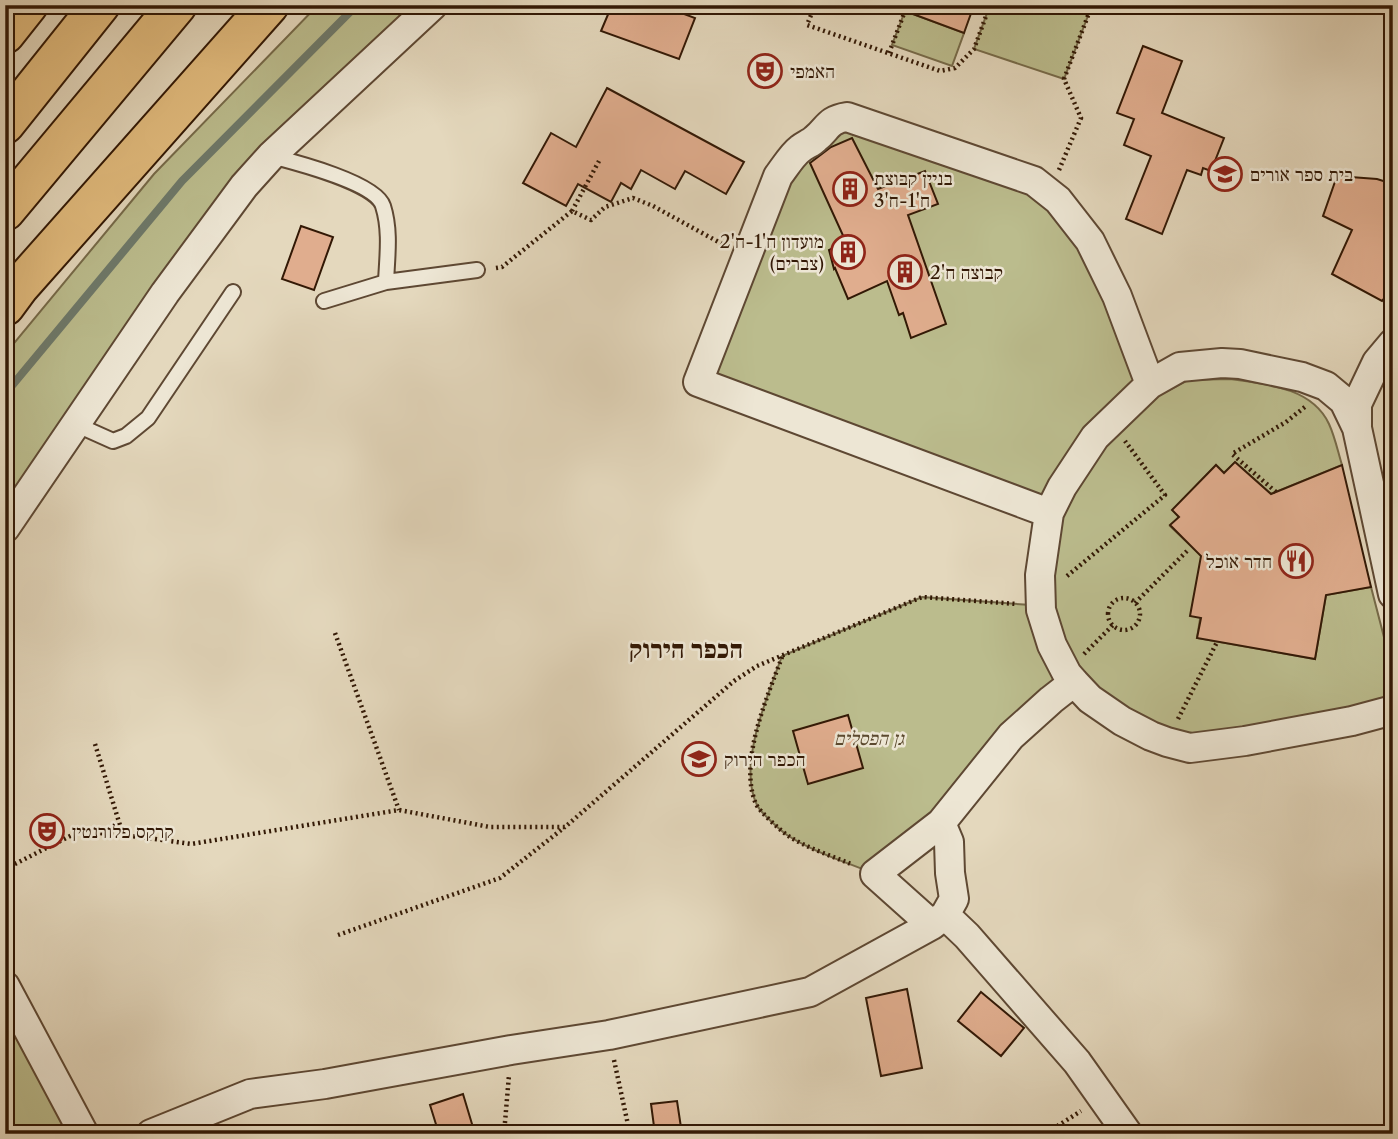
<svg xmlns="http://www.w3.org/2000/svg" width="1398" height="1139" font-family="'Libre Caslon Text','Frank Ruhl Libre',serif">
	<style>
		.green { fill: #bbbc8d; stroke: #766a49; stroke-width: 2 }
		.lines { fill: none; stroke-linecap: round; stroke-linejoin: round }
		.stream { stroke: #6e796a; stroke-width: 8 }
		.building { fill: #e0ad8e; stroke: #321805; stroke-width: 2 }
		.service-casing { stroke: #5e4833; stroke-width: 18 }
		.minor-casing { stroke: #5e4833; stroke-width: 32 }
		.motorway-casing { stroke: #321805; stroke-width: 42 }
		.path { stroke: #321805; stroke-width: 4.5; stroke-dasharray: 2 3.5; stroke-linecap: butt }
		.service { stroke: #ede6d4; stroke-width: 14 }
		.minor { stroke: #ede6d4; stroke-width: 28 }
		.motorway { stroke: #e2bc7e; stroke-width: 38 }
		.labels { text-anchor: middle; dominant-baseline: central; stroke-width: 5; stroke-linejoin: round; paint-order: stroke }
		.poi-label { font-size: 19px; fill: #321805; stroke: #ede6d4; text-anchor: start }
		.park-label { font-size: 19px; font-style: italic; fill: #5b492e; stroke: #ede6d4 }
		.district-label { font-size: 26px; font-weight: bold; fill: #321805; stroke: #ede6d4 }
	</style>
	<rect width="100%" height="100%" fill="#e4d8bd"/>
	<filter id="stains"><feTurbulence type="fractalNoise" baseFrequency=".00286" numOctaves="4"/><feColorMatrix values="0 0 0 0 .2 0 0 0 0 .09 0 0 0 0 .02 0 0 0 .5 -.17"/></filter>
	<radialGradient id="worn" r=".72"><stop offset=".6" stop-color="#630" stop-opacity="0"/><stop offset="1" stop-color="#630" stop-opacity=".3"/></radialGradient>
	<!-- green -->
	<path class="green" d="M318,5H414L238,174L5,508V354L154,174Z
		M990,5H1092L1064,79L974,49Z
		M905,11L964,33L952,66L892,45Z
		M821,117L1027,188L1075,229L1139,385L1046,507L706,385L760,237Z
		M1230,379C1265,384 1312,387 1329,424C1335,437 1338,452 1342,465L1271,494L1235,462L1224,473L1216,465L1173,510L1179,517L1170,526L1209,563L1197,638L1315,659L1326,595L1371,587L1393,672V704L1234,735H1187L1153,723L1108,697L1068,657L1048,615V564L1067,493L1131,410L1188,380Z
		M922,597L1031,605L1066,672L875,874C846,862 813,852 787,835C780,830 760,812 757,805C737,765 768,695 782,656Z
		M5,1009L70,1134H5Z"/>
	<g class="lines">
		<!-- stream -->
		<path class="stream" d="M5,394L182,181L357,5"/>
	</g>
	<!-- building -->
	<path class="building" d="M612,5H660L695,18L679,59L601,31Z
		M894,5H974L964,33L894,7Z
		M1143,46L1182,61L1162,113L1224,138L1211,171L1203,168L1201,175L1187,170L1162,234L1126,219L1151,156L1124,145L1134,119L1117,113Z
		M607,88L744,162L726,194L685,171L675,189L641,170L631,189L621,183L611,202L578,184L566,206L523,183L551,133L576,147Z
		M852,138L878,189L925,171L938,204L908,215L946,324L911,338L903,313L899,315L887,281L848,299L835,268L834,269L829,250L846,242L810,163L831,147Z
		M1337,176L1377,179L1393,184V288L1382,301L1332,274L1352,230L1323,216Z
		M301,226L333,237L314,290L282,279Z
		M1235,462L1271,494L1342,465L1371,587L1326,595L1315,659L1197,638L1201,618L1190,616L1201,556L1170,525L1179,517L1172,510L1216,465L1224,473Z
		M848,715L863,768L808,784L793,731Z
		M907,989L922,1068L881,1076L866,998Z
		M981,992L1024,1028L1001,1056L958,1021Z
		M463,1094L475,1134H439L430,1105Z
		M677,1101L682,1134H655L651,1104Z"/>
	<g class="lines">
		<!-- service casing -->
		<g class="service-casing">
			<path id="service" d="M271,156C294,162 376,183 383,206C391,231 387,258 386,282
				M324,301L386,282L477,270
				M75,424L113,441L126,436L148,418L233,292"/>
		</g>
		<!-- minor casing -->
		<g class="minor-casing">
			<path id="minor" d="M1393,343L1377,362L1357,404V428L1393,594
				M1357,428L1344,401L1326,386L1302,377L1240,364L1222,363L1180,367L1150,384L1095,437L1062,487L1049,513L1040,575L1041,610L1052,645L1067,674L1074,682L1090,699L1122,721L1151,736L1167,742L1190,748L1245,741L1352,721L1393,710
				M1049,513L698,382L778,176C785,167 792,155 800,149C805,145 811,143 815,139C828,129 827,120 847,117L1034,181L1058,200L1090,241L1117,296L1150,384
				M5,528L165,293L244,186L271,156L433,5
				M945,915L967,936L1077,1062L1128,1134
				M932,925L875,874L941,823
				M5,986L84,1134
				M151,1134L250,1094L325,1084L511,1050L609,1035L810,992L932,925L945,915L954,899L950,873L949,842L941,823L1011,736L1051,700L1074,682"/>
		</g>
		<!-- motorway casing -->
		<g class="motorway-casing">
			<path id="motorway" d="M5,34L28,5
				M5,124L100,5
				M5,211L177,5
				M5,306L19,287L269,5"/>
		</g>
		<!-- path -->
		<path class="path" d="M815,5L807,25L940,71L955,68L974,49L990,5
			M849,5H851
			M889,53L905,11
			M1059,170L1081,118L1064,79L1092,5
			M572,211L599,161
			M496,268L502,267L572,211L591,220L605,207L633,198L653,206L724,245
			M1276,492L1232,454L1286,422L1306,406
			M1067,576L1165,495L1125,441
			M1108 614a16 16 0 1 1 32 0a16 16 0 1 1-32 0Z
			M1135,603L1189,549
			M335,633L399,810
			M1084,654L1113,625
			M782,657C767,698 738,762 756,804C760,812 779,829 787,835C806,848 830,855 851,864
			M1178,719L1217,642
			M95,744L123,835
			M5,869L80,831L141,837L191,844L399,810L490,827H565L734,681L757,666L922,597L1017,604
			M338,935L500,878L565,827
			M614,1060L630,1134
			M1048,1132L1081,1111
			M504,1134L509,1075"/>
		<!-- service -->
		<use href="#service" class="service"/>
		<!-- minor -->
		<use href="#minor" class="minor"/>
		<!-- motorway -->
		<use href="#motorway" class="motorway"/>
	</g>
	<!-- icons -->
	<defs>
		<g id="theatre-ring" transform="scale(1.75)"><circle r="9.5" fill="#ede6d4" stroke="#8f2418" stroke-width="1.5"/><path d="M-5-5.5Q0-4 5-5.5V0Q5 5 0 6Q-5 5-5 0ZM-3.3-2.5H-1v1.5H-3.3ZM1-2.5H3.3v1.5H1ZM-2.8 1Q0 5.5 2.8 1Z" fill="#8f2418"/></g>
		<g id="school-ring" transform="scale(1.75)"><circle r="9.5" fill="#ede6d4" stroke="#8f2418" stroke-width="1.5"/><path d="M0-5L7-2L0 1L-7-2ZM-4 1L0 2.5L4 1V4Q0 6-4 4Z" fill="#8f2418"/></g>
		<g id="building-ring" transform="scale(1.75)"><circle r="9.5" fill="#ede6d4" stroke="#8f2418" stroke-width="1.5"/><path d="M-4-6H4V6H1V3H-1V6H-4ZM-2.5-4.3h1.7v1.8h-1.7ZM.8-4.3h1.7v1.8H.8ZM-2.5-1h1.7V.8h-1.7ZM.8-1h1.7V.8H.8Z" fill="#8f2418"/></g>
		<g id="restaurant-ring" transform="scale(1.75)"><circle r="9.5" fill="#ede6d4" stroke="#8f2418" stroke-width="1.5"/><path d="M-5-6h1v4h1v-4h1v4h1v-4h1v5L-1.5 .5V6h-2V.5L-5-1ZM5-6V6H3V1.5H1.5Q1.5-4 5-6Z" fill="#8f2418"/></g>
	</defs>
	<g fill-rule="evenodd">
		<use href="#theatre-ring" x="765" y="71"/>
		<use href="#school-ring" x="1225" y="174"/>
		<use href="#building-ring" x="850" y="189"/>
		<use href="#building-ring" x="848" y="252"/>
		<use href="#building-ring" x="905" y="272"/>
		<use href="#restaurant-ring" x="1296" y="561"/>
		<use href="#school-ring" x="699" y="759"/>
		<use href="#theatre-ring" x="47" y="831"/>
	</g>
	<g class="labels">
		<!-- poi labels -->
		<g class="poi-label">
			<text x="790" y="71">האמפי</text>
			<text x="1250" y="174">בית ספר אורים</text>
			<text x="874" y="178">בניין קבוצת<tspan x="874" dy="22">ח'1-ח'3</tspan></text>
			<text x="824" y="241" text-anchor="end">מועדון ח'1-ח'2<tspan x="824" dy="22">(צברים)</tspan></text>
			<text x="930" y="272">קבוצה ח'2</text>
			<text x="1272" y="561" text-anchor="end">חדר אוכל</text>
			<text x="724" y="759">הכפר הירוק</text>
			<text x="72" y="831">קרקס פלורנטין</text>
		</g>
		<!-- park labels -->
		<g class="park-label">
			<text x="869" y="738">גן הפסלים</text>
		</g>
		<!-- district labels -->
		<g class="district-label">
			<text x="686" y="649">הכפר הירוק</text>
		</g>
	</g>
	<!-- margin -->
	<rect width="1398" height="1139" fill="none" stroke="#e4d8bd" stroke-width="28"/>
	<rect x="7" y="7" width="1384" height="1125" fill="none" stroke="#321805" stroke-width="3.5"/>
	<rect x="14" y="14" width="1370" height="1111" fill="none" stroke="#321805" stroke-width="2"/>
	<rect width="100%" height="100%" filter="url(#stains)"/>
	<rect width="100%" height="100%" fill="url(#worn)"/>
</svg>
